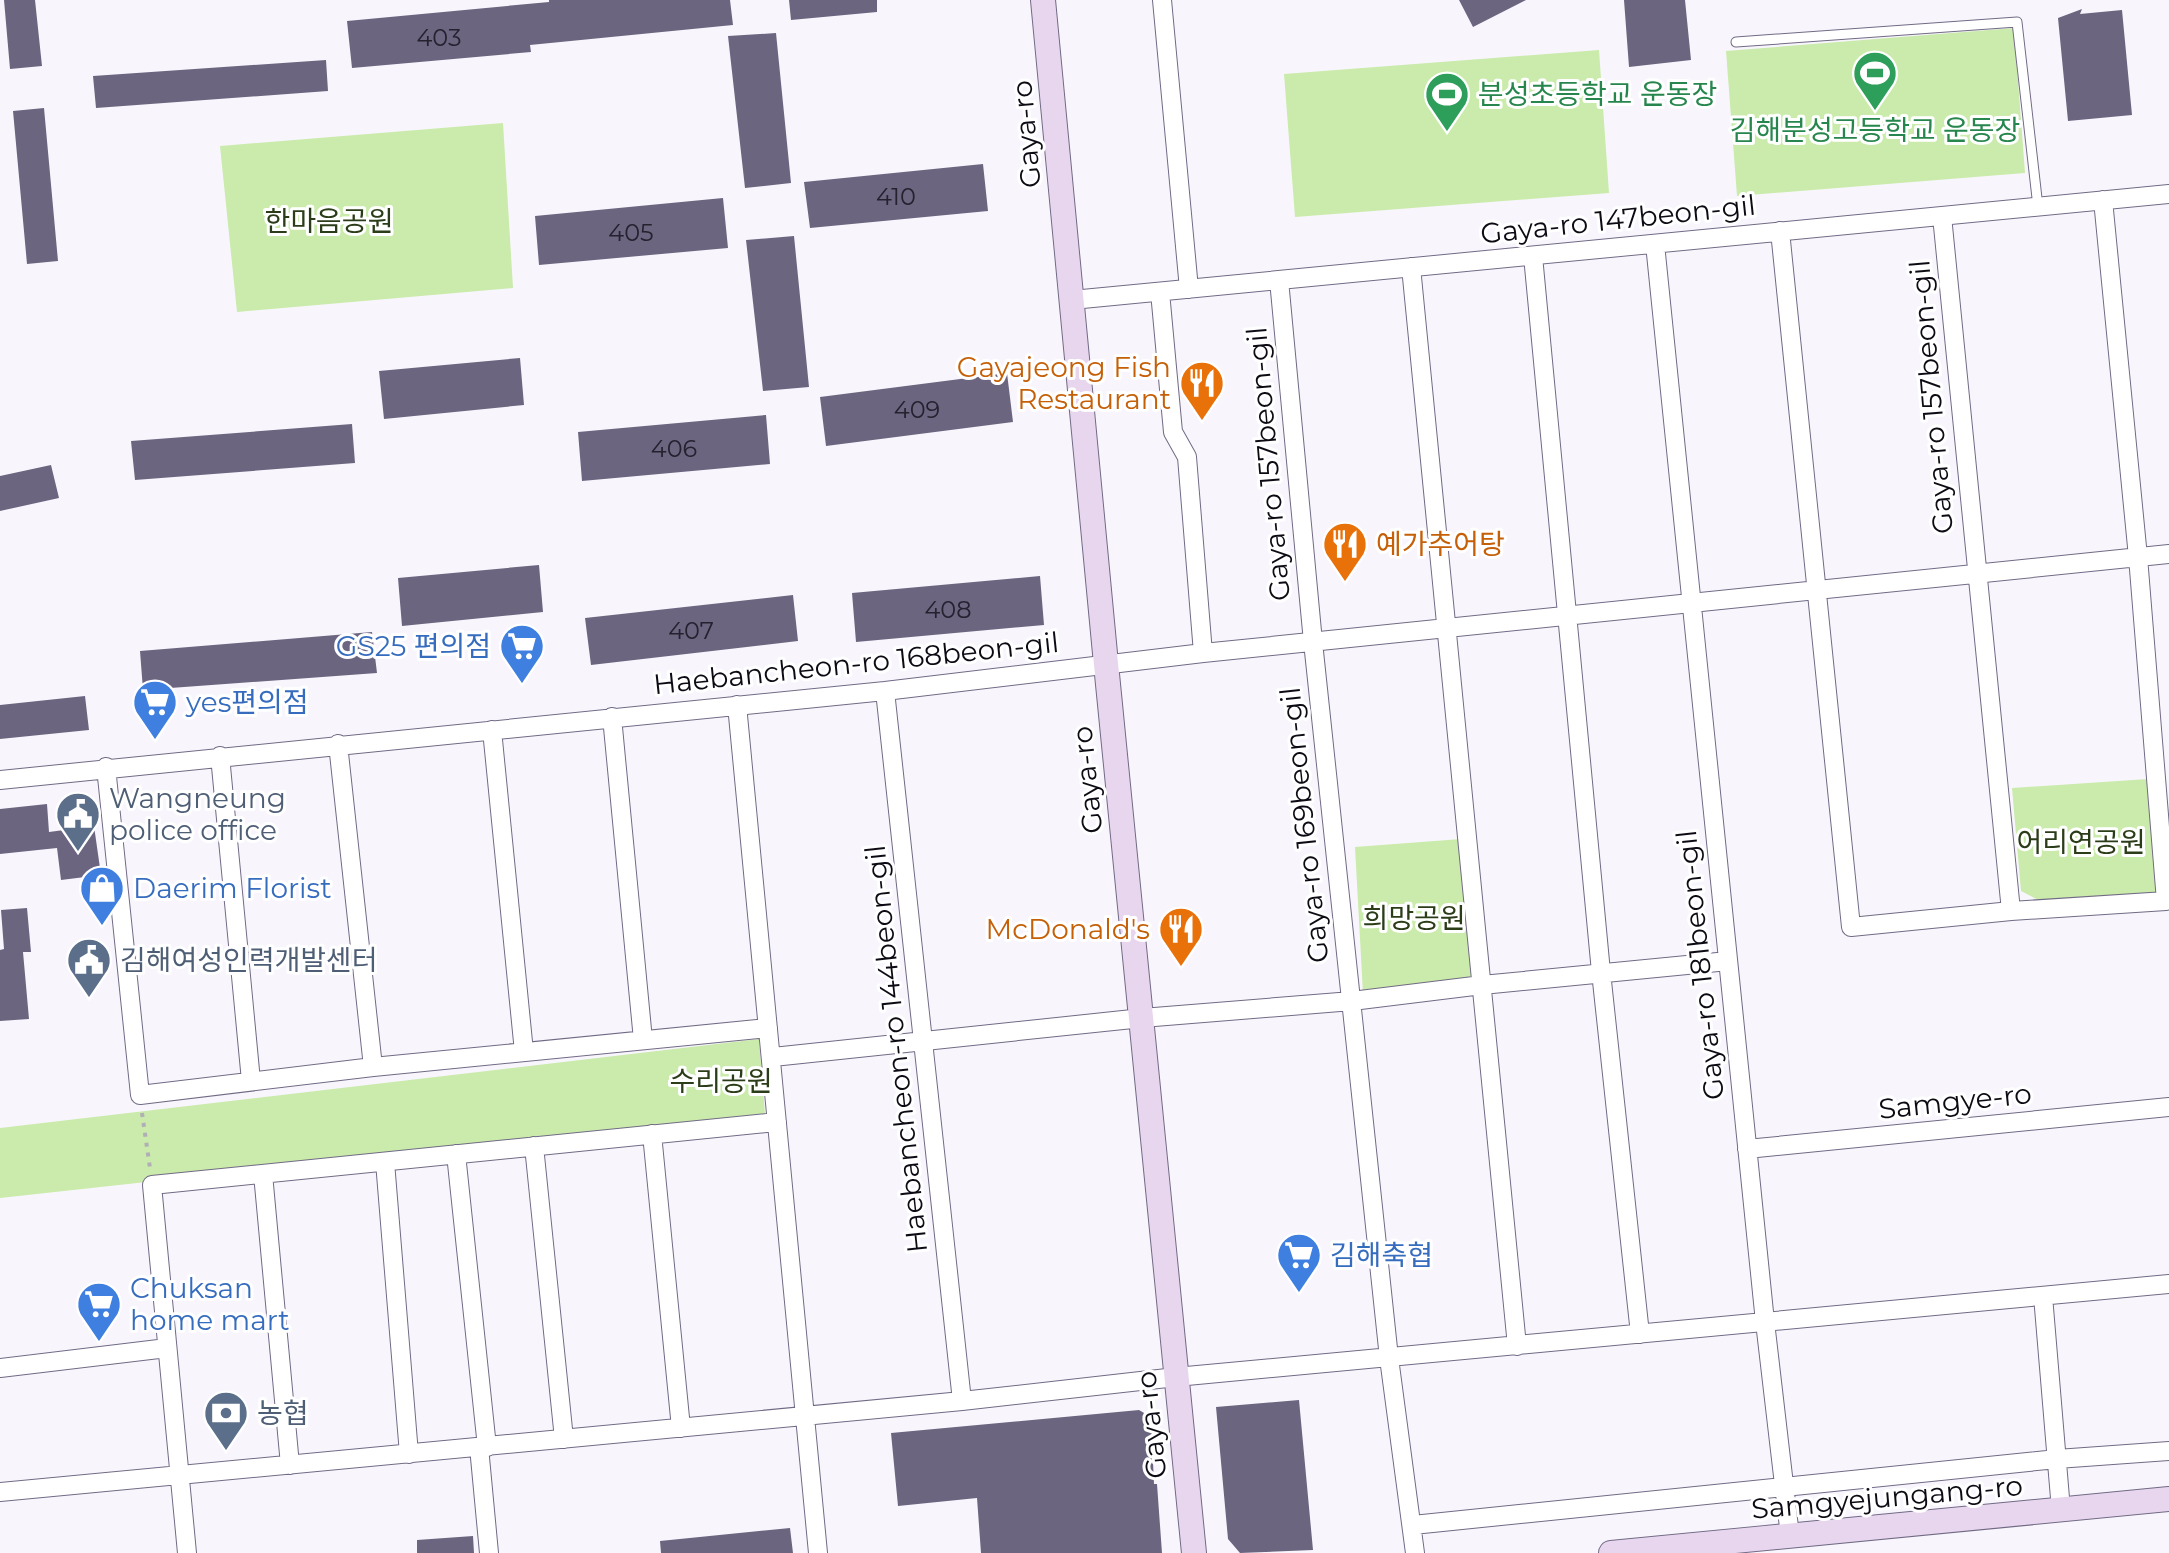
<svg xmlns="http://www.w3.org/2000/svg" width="2169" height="1553" font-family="Montserrat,'Noto Sans KR',sans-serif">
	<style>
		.green { fill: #caebab }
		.building { fill: #6c6580 }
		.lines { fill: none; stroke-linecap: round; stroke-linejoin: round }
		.lane-casing { stroke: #716a85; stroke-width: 11 }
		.street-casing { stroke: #716a85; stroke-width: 20 }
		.secondary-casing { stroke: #716a85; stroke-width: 26 }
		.path { stroke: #b1afb6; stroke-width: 4; stroke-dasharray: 4 6; stroke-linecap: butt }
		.lane { stroke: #fff; stroke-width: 9 }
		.street { stroke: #fff; stroke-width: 18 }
		.secondary { stroke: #e8d6ee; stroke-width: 24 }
		.labels { text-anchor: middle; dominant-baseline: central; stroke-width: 6; stroke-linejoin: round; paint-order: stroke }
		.number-label { font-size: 24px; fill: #25212f }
		.leisure-label { font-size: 28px; fill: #27864d; stroke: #fff; text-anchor: start }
		.street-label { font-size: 28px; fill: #0d0a14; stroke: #fff }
		.park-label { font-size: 28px; fill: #2b3c18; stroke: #fff }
		.food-label { font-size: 28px; fill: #c56008; stroke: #fff; text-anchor: end }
		.shop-label { font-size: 28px; fill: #366cbe; stroke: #fff; text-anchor: start }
		.service-label { font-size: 28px; fill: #4e5e75; stroke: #fff; text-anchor: start }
	</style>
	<rect width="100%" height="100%" fill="#f8f6fc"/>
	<!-- green -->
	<path class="green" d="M2014,28L2025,173L1737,196L1726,51Z
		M1599,50L1609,193L1295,217L1284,74Z
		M503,123L513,288L237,312L220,146Z
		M2148,779L2157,877L2156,895L2044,903L2021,891L2012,788Z
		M1461,839L1474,981L1363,994L1355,847Z
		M759,1039L765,1114L0,1198V1128Z"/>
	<!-- building -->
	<path class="building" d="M4,0H35L42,66L10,69Z
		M549,0H730L733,25L530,45L531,52L352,68L347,21L549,2Z
		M789,0H877V12L791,20Z
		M1459,0H1526L1473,27Z
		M1624,0H1685L1691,60L1629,67Z
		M2082,9L2080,14L2122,10L2132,115L2068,121L2058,18Z
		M776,33L791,183L745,188L728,36Z
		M326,60L328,91L96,108L93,76Z
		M44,108L58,261L27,264L13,111Z
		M983,164L988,211L810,228L804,182Z
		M723,198L728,248L539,265L535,216Z
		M794,236L809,387L763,391L746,240Z
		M520,358L524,405L384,419L379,371Z
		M1007,373L1013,422L826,446L820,397Z
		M766,415L770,464L582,481L578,432Z
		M352,424L355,463L135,480L131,441Z
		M51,465L59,498L0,511V476Z
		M539,565L543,612L402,626L398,578Z
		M1040,576L1044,625L856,642L852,593Z
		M793,595L798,641L591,665L585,618Z
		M372,632L377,673L143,690L140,651Z
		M85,696L89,730L0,739V705Z
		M47,804L49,832L94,826L101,875L61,880L57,848L0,854V809Z
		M27,908L31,952H23L29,1019L0,1021V950L4,949L1,910Z
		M1299,1400L1313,1550L1240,1553L1228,1539L1216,1407Z
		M1139,1410L1151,1417L1154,1484H1157L1162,1553H981L977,1498L898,1506L891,1433Z
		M790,1528L793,1553H661L660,1541Z
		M473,1536L474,1553H417V1540Z"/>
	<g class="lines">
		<!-- lane casing -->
		<g class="lane-casing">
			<path id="lane" d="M1736,42L2017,22L2038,207"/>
		</g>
		<!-- street casing -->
		<g class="street-casing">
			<path id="street" d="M1162,0L1189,289
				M1942,216L2011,911
				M1780,231L1851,927L2011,911L2166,901L2138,557L2103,200
				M1655,244L1765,1322L1790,1536
				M1533,256L1601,972L1640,1334
				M1411,267L1517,1346
				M1279,280L1313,642L1389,1358L1415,1553
				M1160,292L1173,432L1187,457L1203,653
				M1072,300L2169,194
				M885,691L962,1401
				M737,705L818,1553
				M612,717L643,1040
				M492,730L524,1052
				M338,744L373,1067
				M220,756L251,1081
				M106,767L140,1095L373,1067L768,1028
				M0,780L885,691L1203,653L2169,554
				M773,1057L1142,1018L1352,1001L1482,985L1728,961
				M652,1134L681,1428
				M534,1146L564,1439
				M1747,1149L2169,1107
				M456,1154L487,1447
				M385,1162L409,1454
				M263,1174L290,1465
				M2043,1296L2061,1510
				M0,1368L167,1348
				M479,1447L489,1553
				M0,1492L962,1401L1176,1377L2169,1284
				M1413,1525L2057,1459L2169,1451
				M187,1553L152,1185L777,1122"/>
		</g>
		<!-- secondary casing -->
		<g class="secondary-casing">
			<path id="secondary" d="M1043,0L1106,664L1194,1553
				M1611,1553L2169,1499"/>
		</g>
		<!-- path -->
		<path class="path" d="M142,1113L150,1168"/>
		<!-- lane -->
		<use href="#lane" class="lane"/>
		<!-- street -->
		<use href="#street" class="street"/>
		<!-- secondary -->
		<use href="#secondary" class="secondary"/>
	</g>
	<!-- icons -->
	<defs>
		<g id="stadium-pin" transform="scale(2.3)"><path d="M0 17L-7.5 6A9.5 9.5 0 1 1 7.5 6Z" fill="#2e9e5b" stroke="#fff"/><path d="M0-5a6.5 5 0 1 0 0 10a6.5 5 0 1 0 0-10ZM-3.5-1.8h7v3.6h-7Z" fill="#fff"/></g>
		<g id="restaurant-pin" transform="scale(2.3)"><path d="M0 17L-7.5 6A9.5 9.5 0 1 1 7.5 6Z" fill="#e8710a" stroke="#fff"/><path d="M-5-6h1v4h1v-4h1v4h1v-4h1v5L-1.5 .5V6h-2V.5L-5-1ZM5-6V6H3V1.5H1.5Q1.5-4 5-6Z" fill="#fff"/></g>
		<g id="supermarket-pin" transform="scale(2.3)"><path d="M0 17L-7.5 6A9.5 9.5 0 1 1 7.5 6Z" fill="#3f7fe0" stroke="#fff"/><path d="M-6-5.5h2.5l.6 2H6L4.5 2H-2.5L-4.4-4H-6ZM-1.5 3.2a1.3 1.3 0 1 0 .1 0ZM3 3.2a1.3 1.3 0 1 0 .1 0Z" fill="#fff"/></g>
		<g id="civic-pin" transform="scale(2.3)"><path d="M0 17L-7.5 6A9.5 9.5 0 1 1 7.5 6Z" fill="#5c6f8a" stroke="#fff"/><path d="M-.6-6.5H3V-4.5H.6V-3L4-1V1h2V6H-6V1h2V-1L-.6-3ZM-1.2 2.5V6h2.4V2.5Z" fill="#fff"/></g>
		<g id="shop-pin" transform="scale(2.3)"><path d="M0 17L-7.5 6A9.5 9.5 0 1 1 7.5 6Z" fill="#3f7fe0" stroke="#fff"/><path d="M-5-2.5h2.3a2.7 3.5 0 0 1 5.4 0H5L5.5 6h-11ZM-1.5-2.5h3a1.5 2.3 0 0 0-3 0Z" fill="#fff"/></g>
		<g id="bank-pin" transform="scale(2.3)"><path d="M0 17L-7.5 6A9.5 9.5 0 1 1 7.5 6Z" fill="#5c6f8a" stroke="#fff"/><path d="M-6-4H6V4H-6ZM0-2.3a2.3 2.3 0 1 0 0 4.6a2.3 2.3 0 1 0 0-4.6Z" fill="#fff"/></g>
	</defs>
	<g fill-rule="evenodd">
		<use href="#stadium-pin" x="1875" y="73"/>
		<use href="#stadium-pin" x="1447" y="94"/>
		<use href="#restaurant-pin" x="1202" y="383"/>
		<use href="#restaurant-pin" x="1345" y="544"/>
		<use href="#supermarket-pin" x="522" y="646"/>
		<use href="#supermarket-pin" x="155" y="702"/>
		<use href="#civic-pin" x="78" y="814"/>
		<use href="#shop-pin" x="102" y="888"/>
		<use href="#restaurant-pin" x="1181" y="929"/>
		<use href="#civic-pin" x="89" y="960"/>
		<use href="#supermarket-pin" x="1299" y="1255"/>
		<use href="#supermarket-pin" x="99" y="1304"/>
		<use href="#bank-pin" x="226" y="1413"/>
	</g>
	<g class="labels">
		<!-- number labels -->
		<g class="number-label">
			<text x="439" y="37">403</text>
			<text x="896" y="196">410</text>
			<text x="631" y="232">405</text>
			<text x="917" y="409">409</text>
			<text x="674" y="448">406</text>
			<text x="948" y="609">408</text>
			<text x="691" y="630">407</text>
		</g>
		<!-- leisure labels -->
		<g class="leisure-label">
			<text x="1478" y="94">분성초등학교 운동장</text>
			<text x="1875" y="130" text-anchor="middle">김해분성고등학교 운동장</text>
		</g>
		<!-- street labels -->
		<g class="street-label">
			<text transform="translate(1026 134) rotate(-95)">Gaya-ro</text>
			<text transform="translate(1618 219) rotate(-6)">Gaya-ro 147beon-gil</text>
			<text transform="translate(1931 397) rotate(-95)">Gaya-ro 157beon-gil</text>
			<text transform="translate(1268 464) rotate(-95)">Gaya-ro 157beon-gil</text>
			<text transform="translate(856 663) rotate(-6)">Haebancheon-ro 168beon-gil</text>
			<text transform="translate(1087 780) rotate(-96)">Gaya-ro</text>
			<text transform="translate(1304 825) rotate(-96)">Gaya-ro 169beon-gil</text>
			<text transform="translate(1700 965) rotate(-96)">Gaya-ro 181beon-gil</text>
			<text transform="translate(896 1049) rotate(-96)">Haebancheon-ro 144beon-gil</text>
			<text transform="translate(1955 1101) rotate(-6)">Samgye-ro</text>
			<text transform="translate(1151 1425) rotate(-96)">Gaya-ro</text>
			<text transform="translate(1887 1497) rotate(-5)">Samgyejungang-ro</text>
		</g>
		<!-- park labels -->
		<g class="park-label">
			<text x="329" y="221">한마음공원</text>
			<text x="2081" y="842">어리연공원</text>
			<text x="1414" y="918">희망공원</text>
			<text x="721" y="1081">수리공원</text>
		</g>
		<!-- food labels -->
		<g class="food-label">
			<text x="1171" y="367">Gayajeong Fish<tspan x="1171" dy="32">Restaurant</tspan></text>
			<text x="1376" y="544" text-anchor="start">예가추어탕</text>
			<text x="1150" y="929">McDonald's</text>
		</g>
		<!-- shop labels -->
		<g class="shop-label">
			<text x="491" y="646" text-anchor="end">GS25 편의점</text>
			<text x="186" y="702">yes편의점</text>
			<text x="133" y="888">Daerim Florist</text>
			<text x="1330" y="1255">김해축협</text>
			<text x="130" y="1288">Chuksan<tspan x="130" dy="32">home mart</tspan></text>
		</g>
		<!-- service labels -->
		<g class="service-label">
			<text x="109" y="798">Wangneung<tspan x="109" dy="32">police office</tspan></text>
			<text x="120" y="960">김해여성인력개발센터</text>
			<text x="257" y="1413">농협</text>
		</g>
	</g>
</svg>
